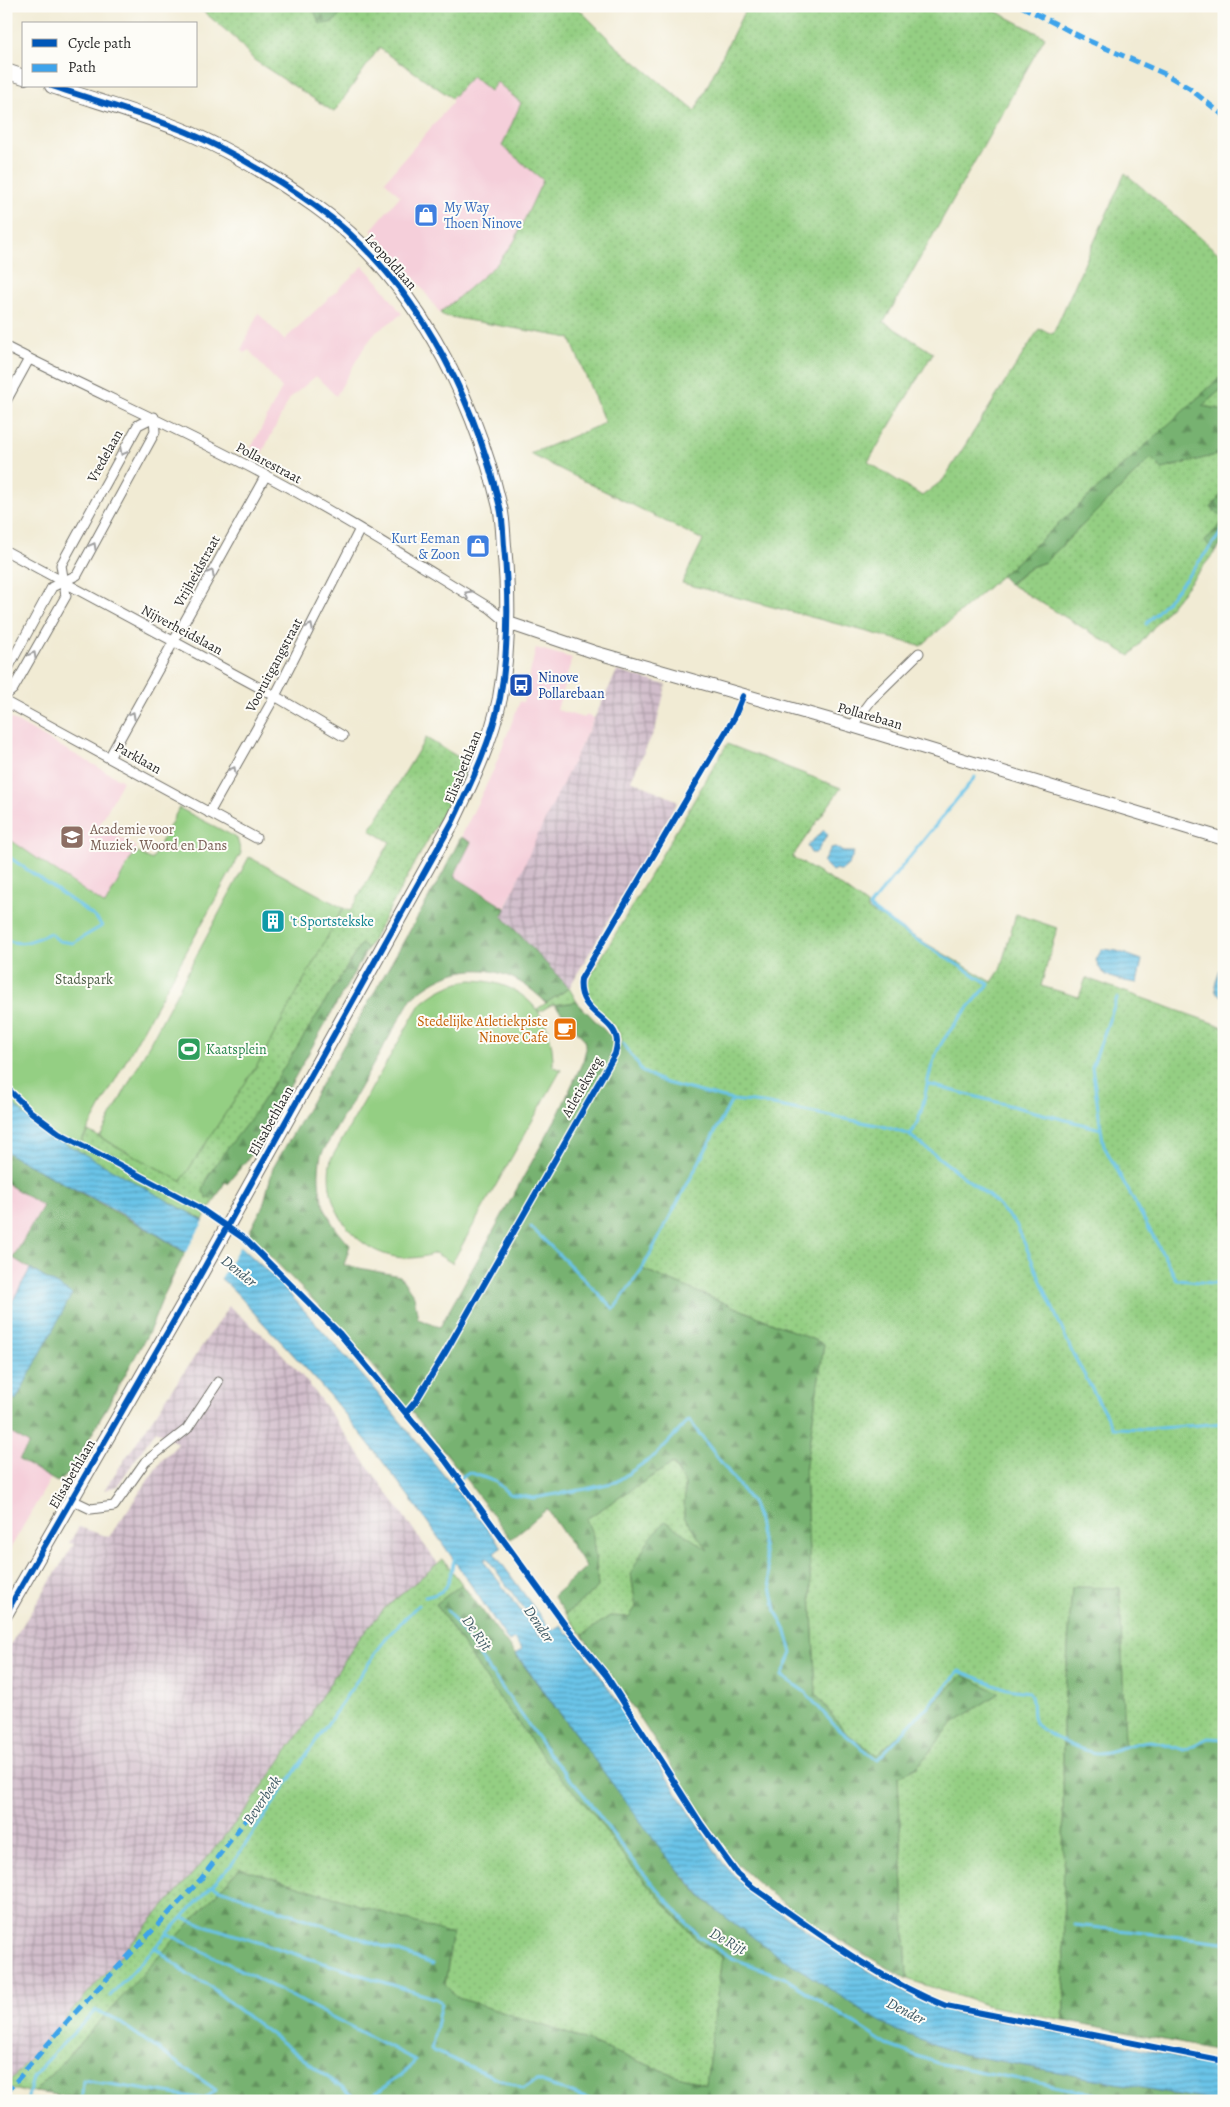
<svg xmlns="http://www.w3.org/2000/svg" width="1230" height="2107" font-family="Alegreya,serif">
	<style>
		.built { fill: #f5cfda }
		.industrial { fill: url(#industrial-grid) }
		.grass { fill: url(#grass-dots); stroke: #607d57 }
		.forest { fill: url(#forest-firs); stroke: #516e4e }
		.park { fill: #94cf83; stroke: #607d57 }
		.water { fill: url(#water-rules); stroke: #4a788a; fill-rule: evenodd }
		.pier { fill: #f1ebd4 }
		.lines { fill: none; stroke-linecap: round; stroke-linejoin: round }
		.stream { stroke: #6ac4e8; stroke-width: 3 }
		.street-casing { stroke: #706e66; stroke-width: 11 }
		.secondary-casing { stroke: #706e66; stroke-width: 14 }
		.primary-casing { stroke: #706e66; stroke-width: 16 }
		.street { stroke: #fff; stroke-width: 9 }
		.secondary { stroke: #fff; stroke-width: 12 }
		.primary { stroke: #fff; stroke-width: 14 }
		.quiet { stroke: #3ea3eb; stroke-width: 5; stroke-dasharray: 10 5; stroke-linecap: butt }
		.cycleway-casing { stroke: #fdfcf7; stroke-width: 9 }
		.cycleway { stroke: #0057b8; stroke-width: 6 }
		.oneway { stroke: #a0a0a0 }
		.labels { text-anchor: middle; dominant-baseline: central; stroke-width: 4; stroke-linejoin: round; paint-order: stroke }
		.shop-label { font-size: 14px; fill: #366cbe; stroke: #fdfcf7; text-anchor: start }
		.street-label { font-size: 14px; fill: #2b2b2b; stroke: #fdfcf7 }
		.transit-label { font-size: 14px; fill: #164399; stroke: #fdfcf7; text-anchor: start }
		.education-label { font-size: 14px; fill: #785e54; stroke: #fdfcf7; text-anchor: start }
		.culture-label { font-size: 14px; fill: #0d838f; stroke: #fdfcf7; text-anchor: start }
		.park-label { font-size: 14px; fill: #4a5c45; stroke: #fdfcf7 }
		.food-label { font-size: 14px; fill: #c56008; stroke: #fdfcf7; text-anchor: end }
		.leisure-label { font-size: 14px; fill: #27864d; stroke: #fdfcf7; text-anchor: start }
		.water-label { font-size: 15px; font-style: italic; fill: #3e5964; stroke: #fdfcf7 }
	</style>
	<defs>
		<pattern id="industrial-grid" width="8" height="8" patternUnits="userSpaceOnUse" patternTransform="scale(1.25)"><rect width="8" height="8" fill="#d1bdcb"/><path d="M0 4h8M4 0v8" fill="none" stroke="#aa9aa5"/></pattern>
		<pattern id="grass-dots" width="8" height="8" patternUnits="userSpaceOnUse" patternTransform="scale(1.25)"><rect width="8" height="8" fill="#94cf83"/><path d="M2 2h.1M6 6h.1" fill="none" stroke="#80b271" stroke-width="1.8" stroke-linecap="round"/></pattern>
		<pattern id="forest-firs" width="22" height="20" patternUnits="userSpaceOnUse" patternTransform="scale(1.25)"><rect width="22" height="20" fill="#77b271"/><path d="M5 1l3.5 6h-7zM16 11l3.5 6h-7z" fill="#62915d"/></pattern>
		<pattern id="water-rules" width="6" height="5" patternUnits="userSpaceOnUse" patternTransform="scale(1.25)"><rect width="6" height="5" fill="#6ac4e8"/><path d="M0 2.5h6" fill="none" stroke="#579fbc"/></pattern>
	</defs>
	<rect width="100%" height="100%" fill="#fdfcf7"/>
	<filter id="ink" filterUnits="userSpaceOnUse"><feTurbulence type="fractalNoise" baseFrequency=".02" numOctaves="2"/><feDisplacementMap in="SourceGraphic" scale="10" xChannelSelector="R" yChannelSelector="G"/><feConvolveMatrix kernelMatrix="1 2 1 2 8 2 1 2 1" color-interpolation-filters="sRGB"/></filter>
	<filter id="wash" filterUnits="userSpaceOnUse"><feTurbulence type="fractalNoise" baseFrequency=".0096" numOctaves="4" result="noise"/><feDisplacementMap in="SourceGraphic" scale="20" xChannelSelector="R" yChannelSelector="G"/><feGaussianBlur stdDeviation="1.12" result="paint"/><feColorMatrix in="noise" values="0 0 0 0 0 0 0 0 0 0 0 0 0 0 0 0 0 1.4 0 .05"/><feComposite in="paint" operator="in"/></filter>
	<g filter="url(#wash)">
		<rect width="100%" height="100%" fill="#f1ebd4"/>
		<!-- built -->
		<path class="built" d="M472,76L497,82L521,103L502,146L543,180L514,242L496,265L440,313L410,272L371,230L400,196L385,181L452,103V98Z
			M363,266L379,283L402,314L375,333L363,349L336,396L316,376L290,398L259,459L248,454L282,388L249,350L244,353L241,350L258,313L284,340Z
			M536,648L572,658L557,710L584,718L586,715L594,718L505,908L454,876L471,842L461,837L494,769L520,701L523,702Z
			M6,716L123,781L99,826L137,847L105,905L6,837Z
			M6,1183L43,1206L13,1258L30,1269L6,1313Z
			M6,1430L29,1443L19,1461L51,1478L6,1556Z"/>
		<!-- industrial -->
		<path class="industrial" d="M617,671L666,685L656,727L631,780L678,801L569,988L502,916L534,843Z
			M229,1306L276,1347L309,1384L441,1568L313,1709L311,1716L247,1808L210,1854L6,2086V1651L74,1544L69,1543L79,1527L109,1537L162,1460L178,1444L156,1430L117,1486L104,1490Z"/>
		<!-- grass -->
		<path class="grass" d="M194,6H576L617,47L695,111L747,6H986L1045,37L884,322L933,353L868,462L922,496L943,480L1039,329L1053,334L1125,173L1224,258V374L1038,544L921,646L682,583L703,540L530,454L605,423L570,338L444,316L440,313L496,265L514,242L543,180L502,146L521,103L497,82L490,91L472,76L452,98L379,48L334,112L254,60L236,39L204,12Z
			M1224,387V410L1202,406Z
			M1224,453V491L1211,508L1224,518V521L1206,541L1215,552L1130,656L1010,584L1031,567L1045,562L1151,458L1162,469Z
			M426,738L470,764L368,948L361,944L299,1046L250,1120L208,1176L207,1198L215,1200L203,1220L76,1151L88,1131L181,1181L259,1062L343,908L350,911L390,842L370,830Z
			M727,744L841,788L792,857L841,886L867,905V909L992,982L1000,970L1016,914L1057,928L1041,986L1079,997L1086,978L1224,1027V1739L1208,1738L1184,1750L1151,1741L1125,1746L1120,1588L1072,1587L1063,1722L1064,2020L989,2006L907,1979L898,1777L917,1767L952,1724L999,1693L963,1675L877,1755L845,1732L816,1694L805,1471L824,1344L642,1269L732,1100L666,1083L643,1072L623,1043L618,1031L590,1003L583,989Z
			M569,988L577,1002L551,1005L539,1012L537,1009Z
			M672,1463L685,1484L684,1517L710,1551L631,1573L636,1607L629,1617L610,1616L582,1635L566,1614L598,1586L593,1536L586,1519Z
			M443,1559L462,1584L436,1604L490,1685L547,1762L592,1812L627,1861L701,1945L722,1956L706,2085L666,2072L566,2033L458,1998L445,1986L452,1935L240,1868L35,2092L6,2089V2086L210,1854L252,1802L311,1716L313,1709L358,1640L384,1609Z"/>
		<!-- forest -->
		<path class="forest" d="M316,6H341C341,20 333,24 320,24L315,13Z
			M1224,374V387L1202,406L1224,410V453L1162,469L1151,458L1045,562L1031,567L1009,584L1001,576Z
			M1224,491V518L1211,508Z
			M1224,521V542L1215,552L1205,541Z
			M461,837L471,842L454,876L505,908L502,916L569,988L546,1003C505,960 454,959 411,999L321,1155C314,1191 325,1220 350,1245L344,1265L400,1276L414,1296L418,1319L440,1327L559,1113L583,1061L586,1049L584,1039L555,1005L577,1002L609,1035L623,1043L643,1072L666,1083L732,1100L642,1269L824,1344L805,1471L816,1694L845,1732L877,1755L963,1675L999,1693L952,1724L917,1767L898,1777L907,1979C844,1942 777,1908 727,1853L630,1703L582,1635L610,1616L629,1617L636,1607L631,1573L648,1541L665,1521L708,1550L684,1517L685,1484L673,1463L586,1519L593,1536L598,1587L566,1614L553,1596L586,1567L547,1509L511,1539L449,1457L342,1329L248,1234L263,1206L273,1168L443,873Z
			M361,944L368,948L251,1155L227,1184L225,1182L215,1200L207,1198L203,1191C206,1171 238,1136 251,1118C289,1061 325,1002 361,944Z
			M6,1151L14,1157L154,1233L185,1253L164,1295L149,1332L70,1473L57,1482L19,1460L29,1444L6,1430V1395L16,1400L71,1294L13,1258L43,1206L6,1183Z
			M462,1584L684,1878L702,1898L724,1916L772,1951L895,2030L957,2053L1212,2101H100L35,2092L240,1868L452,1934L445,1985L458,1998L566,2033L666,2072L706,2085L722,1956L701,1945L627,1861L592,1812L547,1762L490,1685L436,1604Z
			M1072,1587L1120,1588L1125,1746L1151,1741L1184,1750L1208,1738L1224,1739V2052L1064,2020L1063,1722Z"/>
		<!-- park -->
		<path class="park" d="M179,808L237,838L241,853L76,1151C50,1136 27,1120 6,1097V837L105,905L135,851L152,860Z
			M249,857L343,908L259,1062L181,1181L100,1137Z
			M471,980C523,981 554,1014 553,1066L561,1070L452,1263L435,1253C375,1276 318,1217 331,1159L419,1006C435,991 450,984 471,980Z"/>
		<!-- water -->
		<path class="water" d="M824,830L828,834L816,853H811L807,846Z
			M835,847L843,852H854L849,864L841,871L836,869L832,871L823,862L831,848Z
			M1102,949L1117,951L1142,960L1137,983C1119,980 1101,979 1096,960Z
			M1224,959V997L1216,992L1215,985Z
			M6,1097L29,1119L50,1135L211,1225L237,1243L277,1280L369,1383L502,1547L494,1553L551,1631L561,1625L568,1635L571,1634L599,1674L723,1863C746,1892 779,1911 809,1932C857,1963 901,1995 956,2013L1116,2043L1224,2067V2101H1212L957,2053L895,2030L871,2016L772,1951L724,1916L702,1897L663,1852L516,1654L522,1649L514,1639L509,1642C436,1531 358,1419 264,1324C250,1309 237,1291 220,1278C158,1228 84,1195 14,1157L6,1151ZM485,1558H487L542,1634L540,1637L485,1563Z
			M30,1269L72,1294L16,1400L6,1395V1313Z"/>
		<!-- pier -->
		<path class="pier" d="M205,1219L241,1244L220,1280L184,1255Z"/>
		<g class="lines">
			<!-- stream -->
			<path class="stream" d="M1146,624C1175,594 1199,562 1224,529
				M6,855L77,904L96,918L102,926L73,943L59,941L50,933C37,939 20,948 6,939
				M623,1043L643,1072L666,1083L732,1100L763,1103L882,1126L908,1134L990,1197L1016,1224L1072,1352L1113,1428L1148,1429L1224,1423
				M927,1084L1101,1129L1092,1067L1117,998
				M1101,1129L1104,1146L1177,1280L1224,1284
				M910,1136C927,1111 924,1079 937,1052C946,1031 974,1002 989,984L901,930L869,907L975,777
				M531,1227L614,1309L642,1269L732,1100
				M451,1484L469,1472L496,1482L509,1494L534,1498L586,1489L616,1482L657,1454L689,1420L753,1504L757,1516L776,1611L786,1631L792,1653L782,1676L805,1692L836,1727L877,1760L944,1689L959,1671L1007,1689L1029,1692C1036,1703 1029,1715 1036,1724C1043,1734 1086,1753 1098,1753C1115,1753 1133,1741 1150,1741C1161,1742 1174,1747 1184,1750L1208,1738L1224,1739
				M425,1597C453,1592 447,1581 455,1557
				M447,1610L552,1758L583,1794L632,1860L699,1937L732,1958L785,1978L887,2045L937,2063L1131,2101
				M212,1886L433,1964
				M182,1918L437,1999L441,2003L431,2050L523,2089L536,2080L594,2101
				M1075,1925L1224,1942
				M168,1934L245,1972L415,2060L410,2068L365,2101
				M155,1947L188,1975L210,1986L235,2007L359,2101
				M110,1996L232,1864L386,1638L418,1605
				M82,2095L83,2080L205,2099L216,2090L112,2017L96,2011
				M28,2096L33,2078L45,2062L96,2010"/>
		</g>
	</g>
	<g filter="url(#ink)">
		<g class="lines">
			<!-- street casing -->
			<g class="street-casing">
				<path id="street" d="M6,347C92,391 180,429 265,475C342,516 416,563 490,608L508,623
					M6,401L29,359
					M6,551L275,696L343,736
					M6,672L52,587L77,575L155,432L154,417L138,425L61,565L66,596L13,689L6,695
					M6,702L256,838
					M852,726L872,699L919,653
					M109,758L266,475
					M209,813L275,696L360,529
					M72,1500L91,1509L114,1506L145,1462L187,1429L218,1382"/>
			</g>
			<!-- secondary casing -->
			<g class="secondary-casing">
				<path id="secondary" d="M508,623L594,652L852,726L1224,839"/>
			</g>
			<!-- primary casing -->
			<g class="primary-casing">
				<path id="primary" d="M6,71L24,77
					M6,1613L194,1286L453,821C472,781 491,742 500,698C509,648 509,597 504,546C503,534 503,520 500,507C473,393 412,274 314,205C277,179 229,150 187,132C144,114 96,101 52,86"/>
			</g>
			<!-- street -->
			<use href="#street" class="street"/>
			<!-- secondary -->
			<use href="#secondary" class="secondary"/>
			<!-- primary -->
			<use href="#primary" class="primary"/>
			<!-- quiet -->
			<path class="quiet" d="M1021,6L1087,40L1165,74L1189,88L1224,116
				M6,2093L71,2017L201,1879L251,1813"/>
			<!-- cycleway casing -->
			<g class="cycleway-casing">
				<path id="cycleway" d="M6,1087L31,1112L59,1133L198,1207L246,1240L339,1333L445,1460L565,1625L606,1675L701,1824L737,1874L751,1886C813,1929 875,1978 946,2006L1224,2061
					M406,1413L416,1401L445,1353L615,1054C616,1050 617,1046 617,1042C616,1017 576,1014 581,979L734,718L743,696
					M6,1613L194,1286L453,821C472,781 491,742 500,698C509,648 509,597 504,546C503,534 503,520 500,507C473,393 412,274 314,205C277,179 229,150 187,132C144,114 96,101 52,86"/>
			</g>
			<!-- cycleway -->
			<use href="#cycleway" class="cycleway"/>
		</g>
		<!-- one-way arrows -->
		<defs><path id="oneway-chevron" d="M-2-3.5L2.5 0L-2 3.5" fill="none" stroke-width="1.6" stroke-linecap="round" stroke-linejoin="round" transform="scale(1.25)"/></defs>
		<g class="oneway">
			<use href="#oneway-chevron" transform="translate(123 452) rotate(119)"/>
			<use href="#oneway-chevron" transform="translate(93 546) rotate(-61)"/>
			<use href="#oneway-chevron" transform="translate(211 573) rotate(-61)"/>
			<use href="#oneway-chevron" transform="translate(468 594) rotate(-149)"/>
			<use href="#oneway-chevron" transform="translate(310 627) rotate(-63)"/>
			<use href="#oneway-chevron" transform="translate(33 655) rotate(-61)"/>
			<use href="#oneway-chevron" transform="translate(132 715) rotate(-61)"/>
			<use href="#oneway-chevron" transform="translate(233 770) rotate(-61)"/>
		</g>
	</g>
	<!-- icons -->
	<defs>
		<g id="shop-square" transform="scale(1.25)"><rect x="-9" y="-9" width="18" height="18" rx="4" fill="#3f7fe0" stroke="#fdfcf7"/><path d="M-5-2.5h2.3a2.7 3.5 0 0 1 5.4 0H5L5.5 6h-11ZM-1.5-2.5h3a1.5 2.3 0 0 0-3 0Z" fill="#fff"/></g>
		<g id="bus-square" transform="scale(1.25)"><rect x="-9" y="-9" width="18" height="18" rx="4" fill="#1a4fb4" stroke="#fdfcf7"/><path d="M-5-6H5V4H4V6H2V4H-2V6H-4V4H-5ZM-3.5-4V0h7V-4ZM-3.5 1.2v1.5H-2V1.2ZM2 1.2v1.5H3.5V1.2Z" fill="#fff"/></g>
		<g id="school-square" transform="scale(1.25)"><rect x="-9" y="-9" width="18" height="18" rx="4" fill="#8d6e63" stroke="#fdfcf7"/><path d="M0-5L7-2L0 1L-7-2ZM-4 1L0 2.5L4 1V4Q0 6-4 4Z" fill="#fff"/></g>
		<g id="building-square" transform="scale(1.25)"><rect x="-9" y="-9" width="18" height="18" rx="4" fill="#0f9aa8" stroke="#fdfcf7"/><path d="M-4-6H4V6H1V3H-1V6H-4ZM-2.5-4.3h1.7v1.8h-1.7ZM.8-4.3h1.7v1.8H.8ZM-2.5-1h1.7V.8h-1.7ZM.8-1h1.7V.8H.8Z" fill="#fff"/></g>
		<g id="cafe-square" transform="scale(1.25)"><rect x="-9" y="-9" width="18" height="18" rx="4" fill="#e8710a" stroke="#fdfcf7"/><path d="M-5.5-4.5H6V0H3Q3 3.5 0 3.5H-2.5Q-5.5 3.5-5.5 0ZM3-3.2v2h1.7v-2ZM-6 4.5H4V6H-6Z" fill="#fff"/></g>
		<g id="stadium-square" transform="scale(1.25)"><rect x="-9" y="-9" width="18" height="18" rx="4" fill="#2e9e5b" stroke="#fdfcf7"/><path d="M0-5a6.5 5 0 1 0 0 10a6.5 5 0 1 0 0-10ZM-3.5-1.8h7v3.6h-7Z" fill="#fff"/></g>
	</defs>
	<g fill-rule="evenodd">
		<use href="#shop-square" x="426" y="215"/>
		<use href="#shop-square" x="478" y="546"/>
		<use href="#bus-square" x="521" y="685"/>
		<use href="#school-square" x="72" y="837"/>
		<use href="#building-square" x="273" y="921"/>
		<use href="#cafe-square" x="565" y="1029"/>
		<use href="#stadium-square" x="189" y="1049"/>
	</g>
	<g class="labels">
		<!-- shop labels -->
		<g class="shop-label">
			<text x="444" y="207">My Way<tspan x="444" dy="16">Thoen Ninove</tspan></text>
			<text x="460" y="538" text-anchor="end">Kurt Eeman<tspan x="460" dy="16">&amp; Zoon</tspan></text>
		</g>
		<!-- street labels -->
		<g class="street-label">
			<text transform="translate(391 262) rotate(48)">Leopoldlaan</text>
			<text transform="translate(105 456) rotate(-61)">Vredelaan</text>
			<text transform="translate(269 463) rotate(28)">Pollarestraat</text>
			<text transform="translate(197 571) rotate(-61)">Vrijheidstraat</text>
			<text transform="translate(182 630) rotate(28)">Nijverheidslaan</text>
			<text transform="translate(274 665) rotate(-62)">Vooruitgangstraat</text>
			<text transform="translate(870 716) rotate(16)">Pollarebaan</text>
			<text transform="translate(138 758) rotate(29)">Parklaan</text>
			<text transform="translate(463 767) rotate(-68)">Elisabethlaan</text>
			<text transform="translate(582 1087) rotate(-60)">Atletiekweg</text>
			<text transform="translate(271 1121) rotate(-61)">Elisabethlaan</text>
			<text transform="translate(72 1474) rotate(-60)">Elisabethlaan</text>
		</g>
		<!-- transit labels -->
		<g class="transit-label">
			<text x="538" y="677">Ninove<tspan x="538" dy="16">Pollarebaan</tspan></text>
		</g>
		<!-- education labels -->
		<g class="education-label">
			<text x="90" y="829">Academie voor<tspan x="90" dy="16">Muziek, Woord en Dans</tspan></text>
		</g>
		<!-- culture labels -->
		<g class="culture-label">
			<text x="290" y="921">'t Sportstekske</text>
		</g>
		<!-- park labels -->
		<g class="park-label">
			<text x="84" y="979">Stadspark</text>
		</g>
		<!-- food labels -->
		<g class="food-label">
			<text x="548" y="1021">Stedelijke Atletiekpiste<tspan x="548" dy="16">Ninove Cafe</tspan></text>
		</g>
		<!-- leisure labels -->
		<g class="leisure-label">
			<text x="206" y="1049">Kaatsplein</text>
		</g>
		<!-- water labels -->
		<g class="water-label">
			<text transform="translate(239 1271) rotate(39)">Dender</text>
			<text transform="translate(539 1624) rotate(56)">Dender</text>
			<text transform="translate(477 1633) rotate(55)">De Rijt</text>
			<text transform="translate(262 1800) rotate(-56)">Beverbeek</text>
			<text transform="translate(728 1941) rotate(29)">De Rijt</text>
			<text transform="translate(906 2011) rotate(27)">Dender</text>
		</g>
	</g>
	<!-- margin -->
	<rect width="1230" height="2107" fill="none" stroke="#fdfcf7" stroke-width="25"/>
	<!-- legend -->
	<rect x="22" y="22" width="175" height="65" fill="#fdfcf7" stroke="#a9a8a5"/>
	<rect x="32" y="39" width="25" height="8" fill="#0057b8" stroke="#a9a8a5"/>
	<text x="68" y="48" font-size="15" fill="#2b2b2b">Cycle path</text>
	<rect x="32" y="64" width="25" height="8" fill="#3ea3eb" stroke="#a9a8a5"/>
	<text x="68" y="72" font-size="15" fill="#2b2b2b">Path</text>
</svg>
